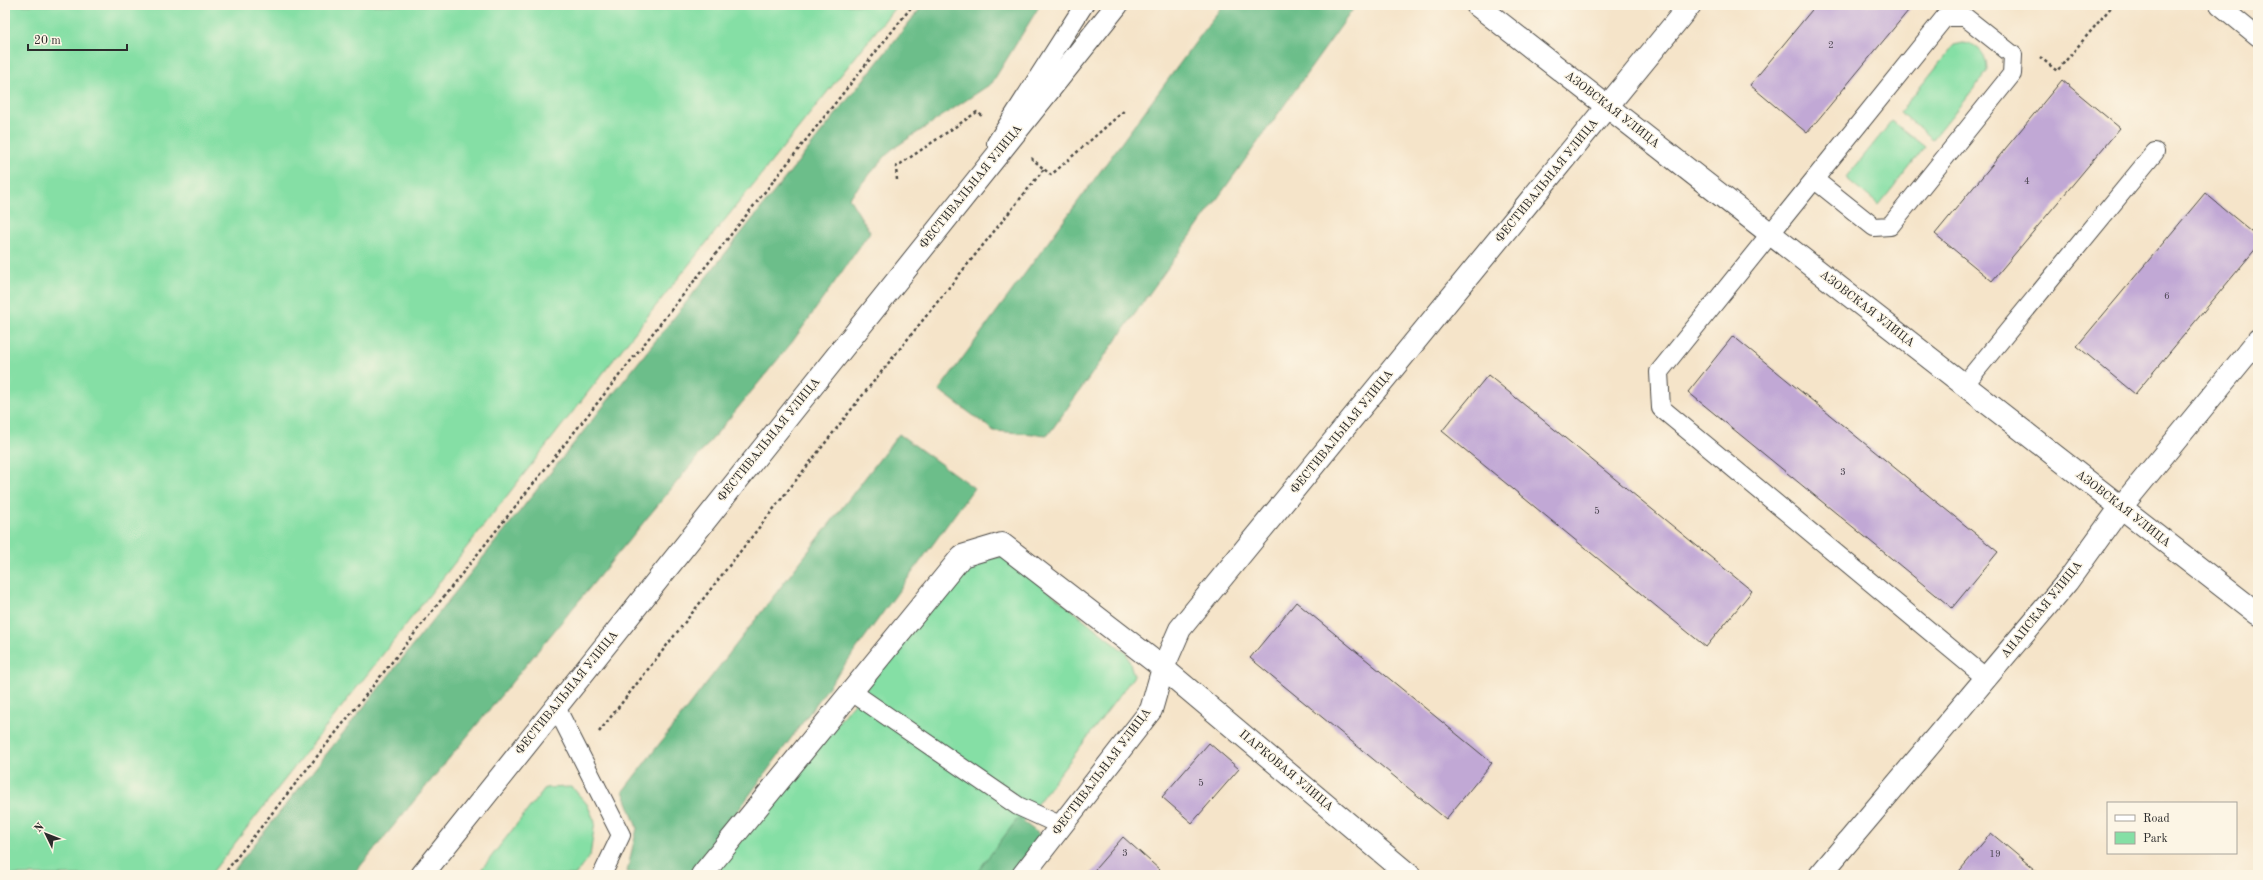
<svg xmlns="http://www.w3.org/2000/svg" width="2263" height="880" font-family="'Old Standard TT',serif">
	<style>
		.green { fill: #85dfa5; stroke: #588568 }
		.forest { fill: #6cbe8a; stroke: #4c745a }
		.building { fill: #c1a8d5 }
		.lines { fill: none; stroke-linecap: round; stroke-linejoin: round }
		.service-casing { stroke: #494743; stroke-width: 20 }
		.minor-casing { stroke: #494743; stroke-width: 24 }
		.primary-casing { stroke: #494743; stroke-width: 24 }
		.path { stroke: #494743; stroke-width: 2.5; stroke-dasharray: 3 3; stroke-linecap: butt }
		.service { stroke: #fff; stroke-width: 18 }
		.minor { stroke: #fff; stroke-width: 22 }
		.primary { stroke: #fff; stroke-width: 22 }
		.labels { text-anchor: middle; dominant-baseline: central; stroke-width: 3; stroke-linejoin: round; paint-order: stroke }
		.number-label { font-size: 10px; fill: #504a56 }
		.street-label { font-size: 12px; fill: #2b2b2b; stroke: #fcf5e5 }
	</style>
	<rect width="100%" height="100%" fill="#fcf5e5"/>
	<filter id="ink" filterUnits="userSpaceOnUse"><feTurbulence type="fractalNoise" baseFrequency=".025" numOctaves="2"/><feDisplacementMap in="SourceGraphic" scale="8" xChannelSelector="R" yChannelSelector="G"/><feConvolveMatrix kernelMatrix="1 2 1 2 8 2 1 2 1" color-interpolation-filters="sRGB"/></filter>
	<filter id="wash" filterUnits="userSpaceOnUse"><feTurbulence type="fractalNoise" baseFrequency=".012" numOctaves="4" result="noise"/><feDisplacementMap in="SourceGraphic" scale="16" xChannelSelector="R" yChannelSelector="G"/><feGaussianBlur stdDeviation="0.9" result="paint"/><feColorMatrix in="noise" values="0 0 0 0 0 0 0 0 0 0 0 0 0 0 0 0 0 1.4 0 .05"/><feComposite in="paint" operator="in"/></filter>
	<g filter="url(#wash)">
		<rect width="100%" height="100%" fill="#f5e4c9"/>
		<!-- green -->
		<path class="green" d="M5,5H897L647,317L210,875H5Z
			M1963,43C1980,45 1987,55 1987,72L1933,139L1900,112L1954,45Z
			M1892,121L1925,147L1879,205L1846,178Z
			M1005,556L1127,654L1134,676L983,875H713L970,561Z
			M572,787L587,804L595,822L590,856L575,875H477L545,788Z"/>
		<!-- forest -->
		<path class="forest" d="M923,5H1040L992,83L891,150L849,198L870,232L793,341L353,875H230Z
			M1223,5H1356L1048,435L994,431L939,390Z
			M899,434L974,488L691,875H651L627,872L637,828L623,791Z
			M1018,818L1043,837L1013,875H975Z"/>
		<g id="blocks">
			<!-- building -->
			<path class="building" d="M1816,5H1913L1807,133L1750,85Z
				M2062,80L2120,128L1992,281L1935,234Z
				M2205,193L2258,237V246L2135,394L2077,346Z
				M1733,336L1998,552L1952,608L1688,392Z
				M1488,375L1752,591L1706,647L1442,431Z
				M1296,602L1492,763L1446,819L1250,658Z
				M1209,743L1239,769L1192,823L1162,797Z
				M1991,833L2041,875H1956Z
				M1123,837L1160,870L1156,875H1090Z"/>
		</g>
	</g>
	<g filter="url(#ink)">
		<use href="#blocks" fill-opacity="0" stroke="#494743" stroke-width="1"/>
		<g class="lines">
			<!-- service casing -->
			<g class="service-casing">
				<path id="service" d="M2219,5L2258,37
					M996,143L1084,5
					M1815,180L1874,227L1890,226L2012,74L2013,55L1965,17H1945L1659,372L1661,408L1986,678
					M1964,385L2155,152
					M852,692L1018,806L1062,826
					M556,707L621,835L602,875"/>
			</g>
			<!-- minor casing -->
			<g class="minor-casing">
				<path id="minor" d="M1477,5L2258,614
					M702,875L962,556L1002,544L1163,668L1409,875
					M1023,875L1151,710L1163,668L1180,629L1690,5
					M1820,875L2067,582L2121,507L2258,340"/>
			</g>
			<!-- primary casing -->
			<g class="primary-casing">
				<path id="primary" d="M422,875L1117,5"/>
			</g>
			<!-- path -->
			<path class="path" d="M2040,57L2057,71L2113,5
				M1031,158L1051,175L1125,110
				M897,180L896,167L977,112L982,116
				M599,732L858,401L1044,169
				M223,875L913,5"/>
			<!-- service -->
			<use href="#service" class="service"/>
			<!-- minor -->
			<use href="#minor" class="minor"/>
			<!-- primary -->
			<use href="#primary" class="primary"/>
		</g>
	</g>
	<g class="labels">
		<!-- number labels -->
		<g class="number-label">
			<text x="1831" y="45">2</text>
			<text x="2027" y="181">4</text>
			<text x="2167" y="296">6</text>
			<text x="1843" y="472">3</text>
			<text x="1597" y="511">5</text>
			<text x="1201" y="783">5</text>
			<text x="1125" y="853">3</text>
			<text x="1995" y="854">19</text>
		</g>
		<!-- street labels -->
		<g class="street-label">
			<text transform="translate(1612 110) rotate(38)">АЗОВСКАЯ УЛИЦА</text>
			<text transform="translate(1547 181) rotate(-51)">ФЕСТИВАЛЬНАЯ УЛИЦА</text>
			<text transform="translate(971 187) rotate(-51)">ФЕСТИВАЛЬНАЯ УЛИЦА</text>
			<text transform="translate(1867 309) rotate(38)">АЗОВСКАЯ УЛИЦА</text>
			<text transform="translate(1342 432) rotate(-51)">ФЕСТИВАЛЬНАЯ УЛИЦА</text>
			<text transform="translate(769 440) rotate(-51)">ФЕСТИВАЛЬНАЯ УЛИЦА</text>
			<text transform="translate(2123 509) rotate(38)">АЗОВСКАЯ УЛИЦА</text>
			<text transform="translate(2042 610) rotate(-51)">АНАПСКАЯ УЛИЦА</text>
			<text transform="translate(567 693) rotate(-51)">ФЕСТИВАЛЬНАЯ УЛИЦА</text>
			<text transform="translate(1286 771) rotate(40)">ПАРКОВАЯ УЛИЦА</text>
			<text transform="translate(1102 772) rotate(-53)">ФЕСТИВАЛЬНАЯ УЛИЦА</text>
		</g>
	</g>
	<!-- margin -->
	<rect width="2263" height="880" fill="none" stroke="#fcf5e5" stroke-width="20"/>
	<!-- legend -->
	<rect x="2107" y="802" width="130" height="52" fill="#fcf5e5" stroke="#a8a49b"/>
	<rect x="2115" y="815" width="20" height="6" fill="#ffffff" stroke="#a8a49b"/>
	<text x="2143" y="822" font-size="12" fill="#2b2b2b">Road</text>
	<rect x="2115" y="832" width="20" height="12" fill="#85dfa5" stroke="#a8a49b"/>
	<text x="2143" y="842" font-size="12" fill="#2b2b2b">Park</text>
	<!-- north arrow -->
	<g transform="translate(46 834) rotate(313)" stroke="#fcf5e5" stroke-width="3" paint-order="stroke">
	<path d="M0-3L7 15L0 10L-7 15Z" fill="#2b2b2b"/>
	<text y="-6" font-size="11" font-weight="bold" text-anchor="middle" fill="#2b2b2b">N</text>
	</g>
	<!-- scale -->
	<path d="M28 44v6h99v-6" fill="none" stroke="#2b2b2b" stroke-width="2"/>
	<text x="34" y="44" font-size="12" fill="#2b2b2b" stroke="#fcf5e5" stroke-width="3" paint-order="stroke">20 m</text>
</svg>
